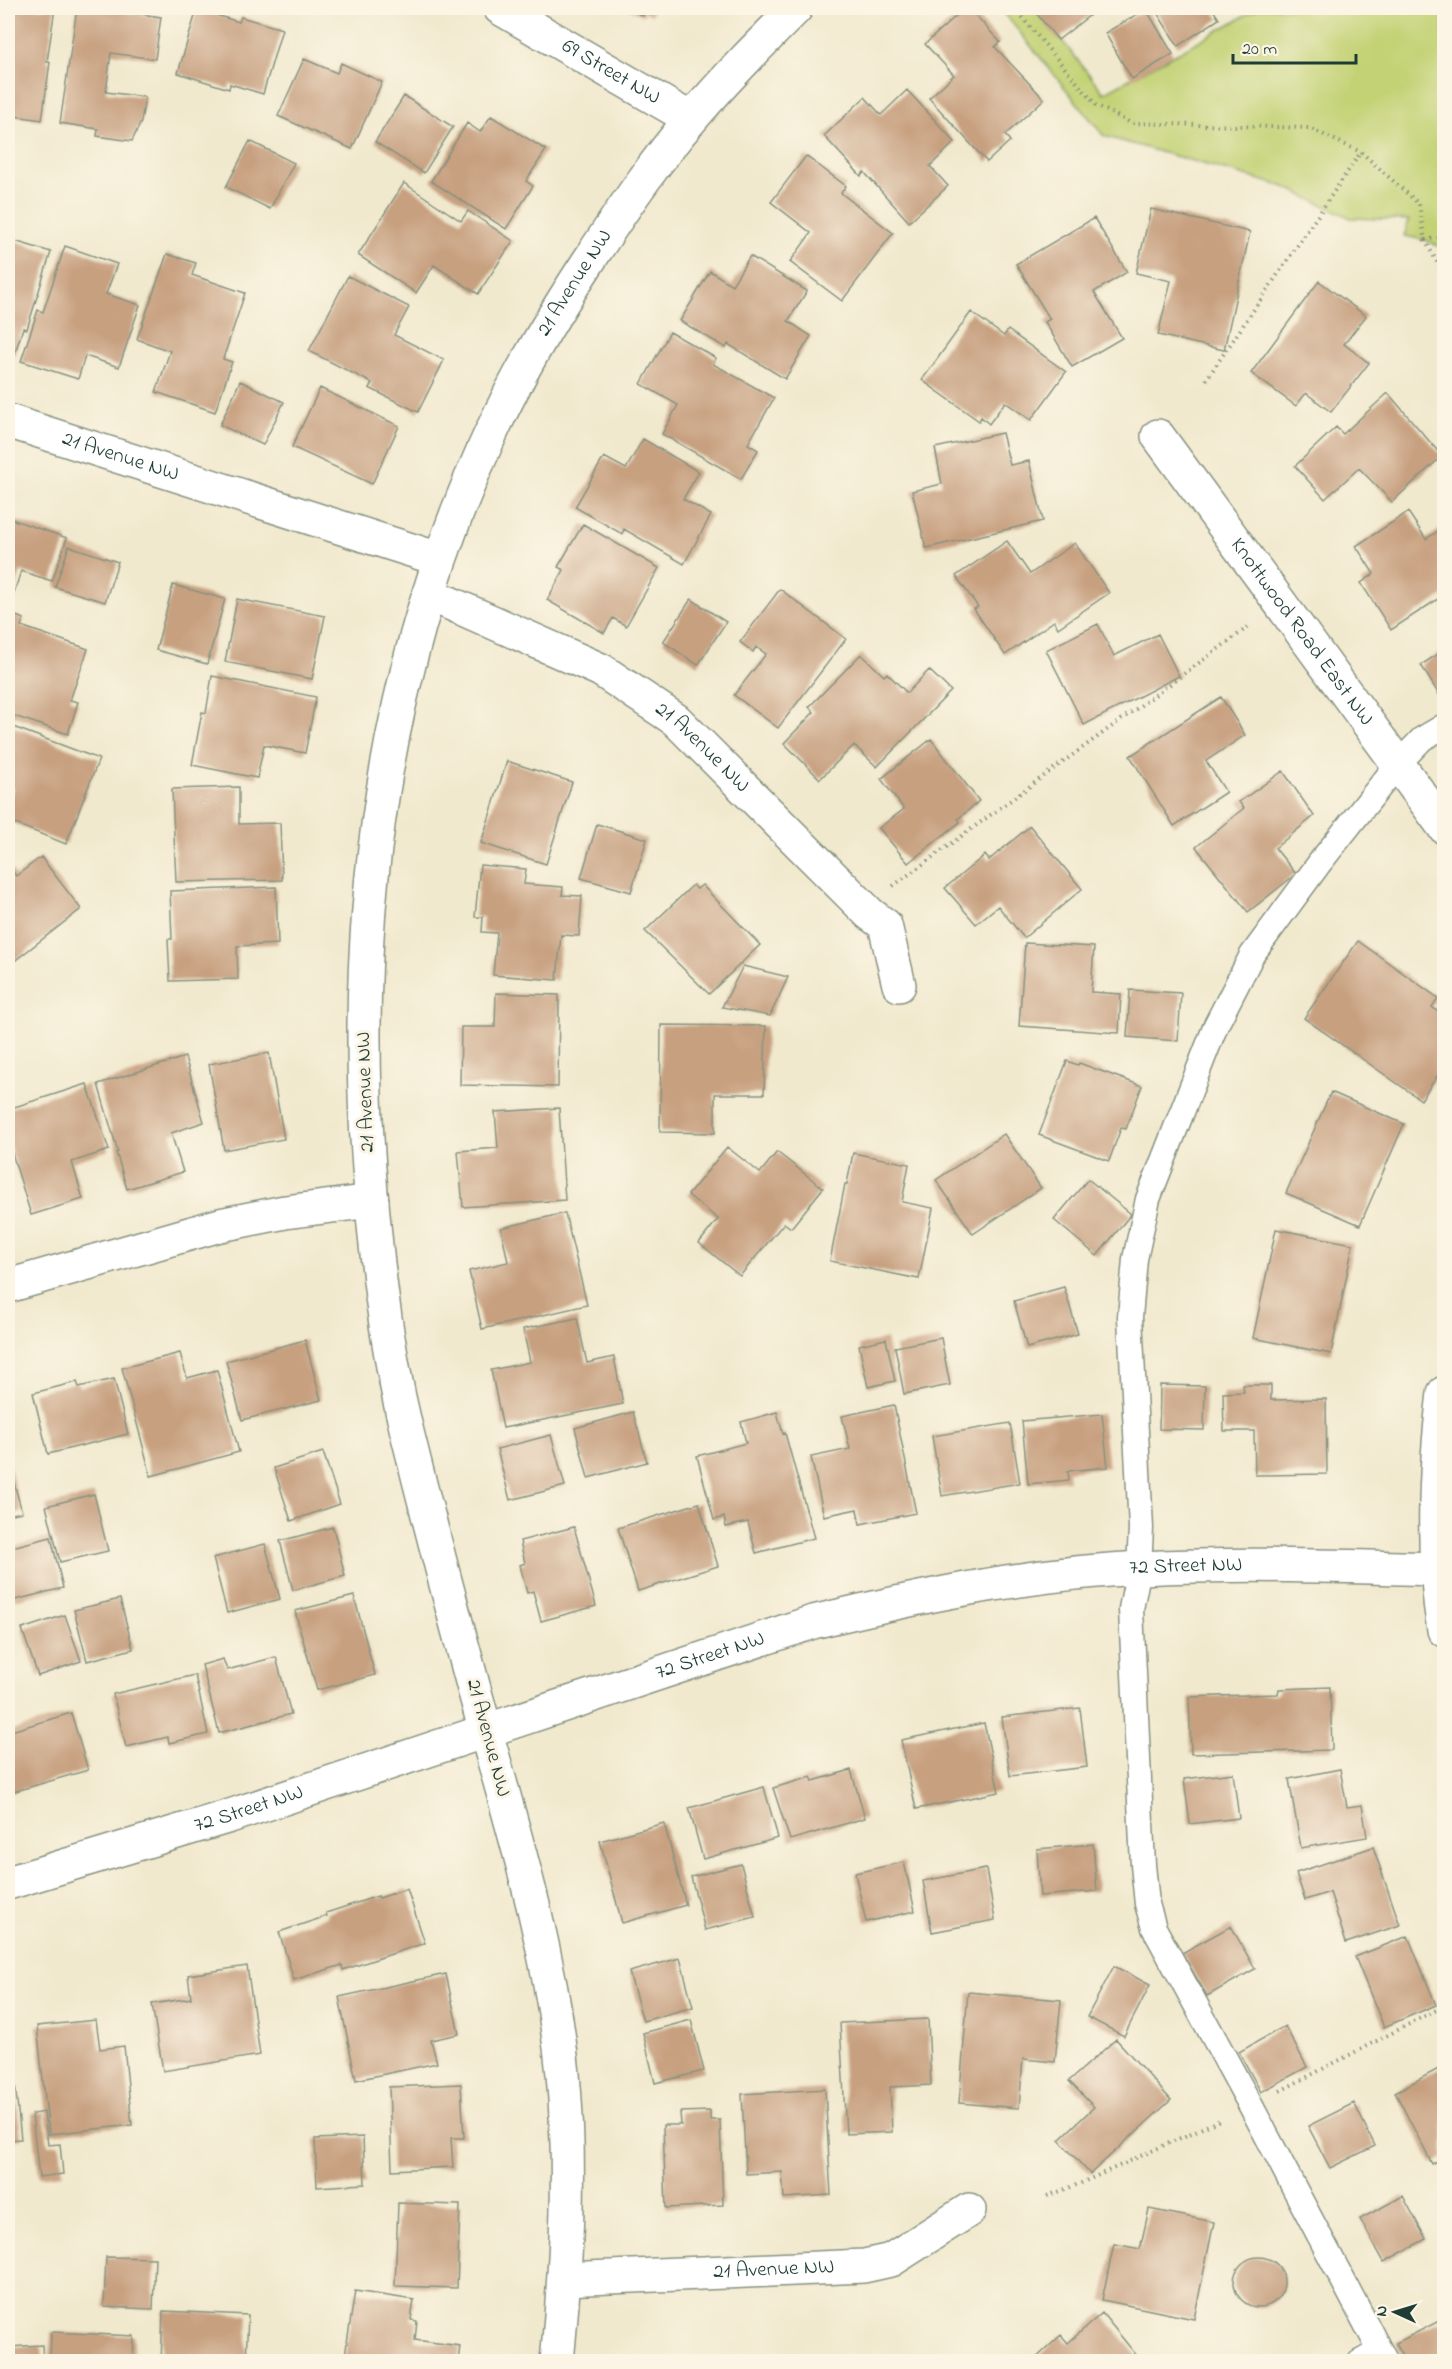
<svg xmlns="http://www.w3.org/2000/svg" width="1452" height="2369" font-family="'Indie Flower',sans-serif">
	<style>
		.green { fill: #c3d274; stroke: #718854; stroke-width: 1.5 }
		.building { fill: #c7a080 }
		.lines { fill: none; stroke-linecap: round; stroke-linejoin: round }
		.service-casing { stroke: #889381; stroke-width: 27 }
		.minor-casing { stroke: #889381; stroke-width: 36 }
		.tertiary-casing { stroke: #889381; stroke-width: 36 }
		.path { stroke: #889381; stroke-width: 4; stroke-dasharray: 1.5 4.5; stroke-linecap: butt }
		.service { stroke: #fff; stroke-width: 24 }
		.minor { stroke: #fff; stroke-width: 33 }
		.tertiary { stroke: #fff; stroke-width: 33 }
		.labels { text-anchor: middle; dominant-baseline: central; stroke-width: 6; stroke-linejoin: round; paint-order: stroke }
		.street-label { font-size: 21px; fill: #1f3d34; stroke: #fcf5e5 }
	</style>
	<rect width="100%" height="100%" fill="#fcf5e5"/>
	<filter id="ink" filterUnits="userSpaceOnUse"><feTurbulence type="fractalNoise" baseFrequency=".0167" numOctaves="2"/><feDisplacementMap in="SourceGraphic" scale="12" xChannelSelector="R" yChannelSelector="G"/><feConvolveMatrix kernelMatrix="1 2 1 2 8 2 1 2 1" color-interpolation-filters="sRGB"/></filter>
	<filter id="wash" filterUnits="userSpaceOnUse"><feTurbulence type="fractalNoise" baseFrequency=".008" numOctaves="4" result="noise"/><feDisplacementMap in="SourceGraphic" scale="24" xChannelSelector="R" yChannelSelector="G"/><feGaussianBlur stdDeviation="1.35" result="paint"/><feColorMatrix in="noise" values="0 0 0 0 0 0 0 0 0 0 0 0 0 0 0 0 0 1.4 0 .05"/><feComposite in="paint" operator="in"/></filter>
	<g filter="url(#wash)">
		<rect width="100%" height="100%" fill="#f1e9ce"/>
		<!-- green -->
		<path class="green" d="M1000,8H1036L1104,93L1259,8H1443L1444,249L1425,240L1404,236L1409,220L1351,218L1285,187L1104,136Z"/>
		<g id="blocks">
			<!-- building -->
			<path class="building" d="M8,8H55L47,62H50L42,120L8,115Z
				M77,8H98L161,17L155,59L111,53L106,92L145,97L141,122L132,141L97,136L98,129L60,123Z
				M627,8H655L651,15L645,12L643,16Z
				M965,8H969L1000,42L995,47L1044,99L1005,135L1010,141L987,162L929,98L954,75L925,44Z
				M1032,8H1099L1058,40Z
				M1154,8H1212L1219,19L1178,46Z
				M197,9L239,22L241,17L282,29L263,94L230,84L229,89L178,73Z
				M1146,9L1173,54L1132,79L1105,33Z
				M304,59L337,73L341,63L382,82L352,149L278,116Z
				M907,90L955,142L930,166L948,186L909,222L864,172L861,176L824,136L865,97L881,115Z
				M404,96L453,127L424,173L375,142Z
				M491,116L546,150L526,181L533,186L506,229L431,181L467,123L480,132Z
				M250,141L294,163L270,209L226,187Z
				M806,156L846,186L841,193L893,233L842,301L790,262L811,233L771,202Z
				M404,183L461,221L468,211L513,241L478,294L434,265L416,293L358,255Z
				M1151,209L1250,232L1224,350L1158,335L1171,281L1136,273Z
				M1094,218L1127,272L1094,292L1122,338L1072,367L1045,322L1050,319L1016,264Z
				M8,239L51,252L27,329L23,328L14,356L8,354Z
				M65,246L117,264L106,294L140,305L119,367L85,356L78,379L21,361L38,310L43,312Z
				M167,254L196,263L192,275L245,293L223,359L232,362L215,412L156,392L170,351L137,339Z
				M750,256L807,291L788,321L811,336L785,379L728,344L726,348L680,321L710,271L732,285Z
				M348,276L409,307L394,335L444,360L418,412L369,388L372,383L309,351Z
				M1319,281L1366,316L1344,344L1369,363L1331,412L1306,393L1296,406L1251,373Z
				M971,312L1004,336L1008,330L1066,372L1031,420L1005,402L989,424L981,417L979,421L922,380Z
				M670,332L716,358L713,364L774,398L748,444L758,450L741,479L662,434L678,405L641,384Z
				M240,381L284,402L263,445L220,425Z
				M320,388L399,426L372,484L292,447Z
				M1388,393L1442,456L1392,502L1359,468L1325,499L1295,466L1336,427L1343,434Z
				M1002,433L1010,465L1029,461L1043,521L926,548L912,491L942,484L935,448Z
				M643,439L699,472L683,499L711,515L684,564L624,529L622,534L575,507L604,457L626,469Z
				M1408,512L1426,539L1444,527V595L1391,630L1361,583L1374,574L1356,546Z
				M8,518L67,538L52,581L21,571L11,602L8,601Z
				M583,524L659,568L626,626L613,618L604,633L547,600L564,570L558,567Z
				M1007,541L1030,574L1075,543L1109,593L1058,628L1054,621L1005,655L974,609L978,607L956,576Z
				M69,546L118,562L105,602L55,587Z
				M173,585L225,599L207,664L156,650Z
				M780,589L846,639L778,728L734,695L766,654L756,647L753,652L740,642Z
				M237,599L325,616L312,679L225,662Z
				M691,599L726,622L698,665L663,642Z
				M8,613L24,619L21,626L88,649L70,700L78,702L68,734L8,714Z
				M1098,624L1114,656L1158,634L1179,676L1084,725L1046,650Z
				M1444,650V703L1421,665Z
				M861,654L884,676L887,673L907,693L929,670L951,691L877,767L854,745L820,779L784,743L814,712L809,707Z
				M212,676L316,697L305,753L264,745L257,778L192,765L202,712L206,713Z
				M1221,697L1245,735L1206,761L1226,792L1174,826L1130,756Z
				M8,725L99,759L66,844L8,821V803L13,788L8,785Z
				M931,739L979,801L958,819L960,822L908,863L879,828L904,809L881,779Z
				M507,761L572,782L546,864L481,843Z
				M1283,771L1314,816L1275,848L1296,874L1248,912L1196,847L1244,808L1239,802Z
				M239,787V824L280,823L282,880L176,882L172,789Z
				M597,824L647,839L631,892L581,878Z
				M1030,826L1082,889L1024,938L998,906L976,924L945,888L985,855L989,860Z
				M41,857L81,909L8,966V864L16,876Z
				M480,865L526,869L524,884L563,887L562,895L582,896L579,936L561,935L557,980L493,975L497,933L482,932L483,917H475Z
				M693,885L697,889L702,885L760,945L709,994L645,931Z
				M276,887L278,944L237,946L238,979L170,981L168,939H172L170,891Z
				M1358,941L1438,998L1432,1007L1444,1016V1066L1421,1100L1304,1018Z
				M1025,943L1094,947L1091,992L1121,994L1119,1033L1019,1026Z
				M743,966L788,977L770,1016L722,1007Z
				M1130,990L1181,993L1178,1041L1127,1037Z
				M496,993L559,995L558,1087L460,1085L461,1027H495Z
				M661,1025L766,1026L764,1094H715V1133L660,1132Z
				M269,1053L284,1139L224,1150L209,1064Z
				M185,1057L204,1122L171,1133L183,1172L127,1189L116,1152H118L98,1084Z
				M1067,1061L1078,1065L1079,1063L1142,1086L1126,1129L1121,1128L1109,1161L1039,1135Z
				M87,1084L109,1150L72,1162L83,1199L31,1215L8,1140V1109Z
				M1331,1092L1404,1124L1360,1225L1286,1193Z
				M559,1108L565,1200L463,1207L458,1151L498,1148L495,1112Z
				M1004,1134L1041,1188L973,1234L936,1180Z
				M727,1147L760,1173L777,1152L823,1188L791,1228L784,1223L740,1276L699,1243L718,1219L688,1195Z
				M853,1153L909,1164L902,1202L933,1208L919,1279L830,1261L845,1184H847Z
				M1088,1179L1131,1214L1097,1256L1054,1220Z
				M565,1213L587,1305L482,1329L469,1271L508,1262L501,1228Z
				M1276,1229L1353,1244L1331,1354L1253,1338Z
				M1064,1287L1078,1334L1027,1348L1014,1301Z
				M577,1318L587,1363L614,1357L623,1404L503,1428L491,1370L530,1362L523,1329Z
				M941,1338L950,1385L904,1394L895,1347Z
				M886,1339L895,1381L868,1387L859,1345Z
				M305,1340L321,1400L242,1420L226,1361Z
				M180,1353L187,1378L217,1370L239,1452L151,1476L122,1368Z
				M114,1379L128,1434L48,1454L33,1393L77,1382L79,1387Z
				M1160,1385L1205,1386L1204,1430L1159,1429Z
				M1243,1385H1271V1400L1326,1399L1327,1474L1255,1475L1254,1431H1224L1223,1393L1244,1392Z
				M894,1405L916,1513L860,1524L857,1509L824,1516L811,1457L850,1449L842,1416Z
				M633,1412L647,1462L588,1478L575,1428Z
				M777,1412L783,1434L785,1433L814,1538L756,1553L748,1522L726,1527L724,1517L714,1520L697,1456L746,1443L741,1422Z
				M1102,1414L1108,1467L1068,1471L1069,1480L1028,1484L1022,1421Z
				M1010,1423L1020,1483L942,1496L932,1436Z
				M551,1435L565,1486L510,1500L497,1449Z
				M323,1452L340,1504L291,1521L274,1468Z
				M8,1461L22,1512L8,1515Z
				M94,1494L108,1551L60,1562L46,1506Z
				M699,1503L718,1566L638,1591L618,1528Z
				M333,1527L345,1576L293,1590L280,1541Z
				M574,1527L596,1606L541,1621L533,1591L527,1593L520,1565L525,1563L520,1541Z
				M51,1537L63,1588L15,1600L8,1571V1548Z
				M265,1544L280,1599L227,1613L213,1558Z
				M354,1596L375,1675L317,1690L295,1611Z
				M120,1599L133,1649L87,1661L74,1610Z
				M65,1615L81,1661L38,1676L22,1629Z
				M276,1657L291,1714L219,1733L202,1665L223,1659L227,1670Z
				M195,1675L208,1734L169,1743L168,1737L126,1747L113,1694Z
				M1330,1687L1332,1750L1191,1754L1189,1697L1278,1694L1279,1689Z
				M1080,1708L1087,1767L1010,1776L1002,1717Z
				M71,1713L88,1770L9,1793L8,1732Z
				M984,1723L999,1792L916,1809L901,1740Z
				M1340,1769L1347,1807L1362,1805L1367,1837L1301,1848L1289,1779Z
				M851,1770L865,1818L790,1840L773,1788L811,1777L813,1781Z
				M1233,1773L1239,1818L1190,1824L1184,1779Z
				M764,1787L778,1838L703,1859L689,1808Z
				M664,1823L686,1905L622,1923L600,1841Z
				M1093,1844L1097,1891L1040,1896L1037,1849Z
				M1373,1847L1400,1925L1346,1943L1330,1892L1305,1900L1296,1873Z
				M904,1862L915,1911L866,1922L855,1873Z
				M741,1864L755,1917L705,1930L691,1877Z
				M986,1869L995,1920L932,1932L923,1881Z
				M407,1889L425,1943L343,1970L342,1965L294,1980L279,1932L327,1916L326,1913L378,1896L379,1898Z
				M1231,1926L1255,1969L1207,1996L1182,1953Z
				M1408,1936L1436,2005L1384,2027L1355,1957Z
				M680,1958L693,2007L643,2021L629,1972Z
				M247,1966L260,2055L163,2071L152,2004L191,1998L188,1975Z
				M1114,1966L1150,1985L1124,2036L1087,2017Z
				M446,1974L459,2034L431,2040L437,2063L356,2080L339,1997Z
				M968,1992L1061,2000L1055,2062L1023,2059L1019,2108L959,2103Z
				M928,2019L931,2085L890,2087L892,2132L846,2134L840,2023Z
				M96,2020L100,2049L124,2046L132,2125L49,2134L37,2026Z
				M691,2020L704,2071L655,2083L643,2033Z
				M1285,2026L1307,2067L1261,2092L1239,2052Z
				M8,2039L14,2074L21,2139L8,2140Z
				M1116,2039L1171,2100L1090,2174L1059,2140L1094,2107L1069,2081Z
				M1444,2066V2158L1432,2164L1395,2092Z
				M461,2084L464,2138H451L453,2167L392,2170L389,2087Z
				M825,2089L831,2195L784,2198L782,2172L746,2174L742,2094Z
				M1354,2103L1375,2146L1330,2168L1308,2126Z
				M710,2111V2120H720L723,2205L666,2208L663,2125H681L680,2112Z
				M44,2112L48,2145L60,2144L63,2174L39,2177L32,2114Z
				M363,2137L365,2184L317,2187L315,2139Z
				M1403,2196L1426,2239L1384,2262L1360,2219Z
				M398,2203L460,2205L457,2288L395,2286Z
				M1149,2209L1214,2222L1194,2319L1102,2300L1114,2244L1140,2249Z
				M1234 2282a25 25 0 1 1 50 0a25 25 0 1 1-50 0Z
				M106,2257L155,2258L153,2309L104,2307Z
				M355,2291L414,2300L411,2320L417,2321L415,2340L460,2346L458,2362H344Z
				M163,2311L248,2315L246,2362H161Z
				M1102,2313L1142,2362H1032L1061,2335L1068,2343Z
				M1439,2321L1444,2331V2362H1405L1396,2343Z
				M51,2332L134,2336L133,2362H50Z
				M42,2345L43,2362H8V2347Z
				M1010,2357L1012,2362H998V2361Z"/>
		</g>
	</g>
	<g filter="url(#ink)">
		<use href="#blocks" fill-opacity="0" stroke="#889381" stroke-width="1.5"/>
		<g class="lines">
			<!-- service casing -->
			<g class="service-casing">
				<path id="service" d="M1360,2362L1380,2352
					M1386,2362L1251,2106L1154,1928L1147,1904L1143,1865L1131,1609L1139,1568L1141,1528L1130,1317L1135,1259L1148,1199L1216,1025L1252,955L1321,861L1397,765L1422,739L1444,726"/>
			</g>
			<!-- minor casing -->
			<g class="minor-casing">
				<g id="minor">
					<path id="s1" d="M500,8L691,119"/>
					<path id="s2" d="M8,421L439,559"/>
					<path id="s3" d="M1158,436L1444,827"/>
					<path id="s4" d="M429,594L601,670L676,720L870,914L885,925L899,985"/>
					<path d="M8,1286L220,1225L285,1212L372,1201"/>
					<path id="s5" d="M564,2279L864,2266L891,2260L969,2210"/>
					<path id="s6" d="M557,2362C566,2265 572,2170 563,2074C552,1961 520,1852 489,1743C460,1639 432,1533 406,1428C385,1342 376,1255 369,1168C350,918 384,662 491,433C519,372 553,315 590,259C622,210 655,161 693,117C725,79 761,43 796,8"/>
				</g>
			</g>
			<!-- tertiary casing -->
			<g class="tertiary-casing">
				<g id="tertiary">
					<path d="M1444,1393C1435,1471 1431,1552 1444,1630"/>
					<path id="s7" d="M8,1883L230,1816L813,1622C921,1596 1030,1573 1141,1568C1240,1563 1338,1566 1437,1569"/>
				</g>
			</g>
			<!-- path -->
			<path class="path" d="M1014,8L1096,105L1131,123L1309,128L1361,152L1419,204L1425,240L1444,275
				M1425,240L1444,237
				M1206,380L1361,152
				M893,886L1251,625
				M1280,2091L1444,2006
				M1047,2196L1079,2184L1222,2119"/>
			<!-- service -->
			<use href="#service" class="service"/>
			<!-- minor -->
			<use href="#minor" class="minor"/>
			<!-- tertiary -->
			<use href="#tertiary" class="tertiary"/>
		</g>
	</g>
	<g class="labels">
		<!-- street labels -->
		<g class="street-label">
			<text stroke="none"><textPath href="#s1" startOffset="128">69 Street NW</textPath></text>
			<text stroke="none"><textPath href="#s6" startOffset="2142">21 Avenue NW</textPath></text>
			<text stroke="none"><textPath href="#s2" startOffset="118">21 Avenue NW</textPath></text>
			<text stroke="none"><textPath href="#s3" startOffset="243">Knottwood Road East NW</textPath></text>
			<text stroke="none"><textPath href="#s4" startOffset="316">21 Avenue NW</textPath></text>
			<text transform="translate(366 1092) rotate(-92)">21 Avenue NW</text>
			<text stroke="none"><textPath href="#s7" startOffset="1224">72 Street NW</textPath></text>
			<text stroke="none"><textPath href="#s7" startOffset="738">72 Street NW</textPath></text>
			<text transform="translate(488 1738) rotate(75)">21 Avenue NW</text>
			<text stroke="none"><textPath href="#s7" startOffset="252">72 Street NW</textPath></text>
			<text stroke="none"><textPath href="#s5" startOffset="210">21 Avenue NW</textPath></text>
		</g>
	</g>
	<!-- margin -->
	<rect width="1452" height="2369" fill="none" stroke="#fcf5e5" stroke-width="30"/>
	<!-- north arrow -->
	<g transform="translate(1395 2312) rotate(274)" stroke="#fcf5e5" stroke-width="4.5" paint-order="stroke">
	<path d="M0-4.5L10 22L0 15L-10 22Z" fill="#1f3d34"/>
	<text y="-9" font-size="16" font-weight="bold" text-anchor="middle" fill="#1f3d34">N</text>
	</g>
	<!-- scale -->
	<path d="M1233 54v9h123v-9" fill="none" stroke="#1f3d34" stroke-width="3"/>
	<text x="1242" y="54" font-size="18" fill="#1f3d34" stroke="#fcf5e5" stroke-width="4.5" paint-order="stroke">20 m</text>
</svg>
